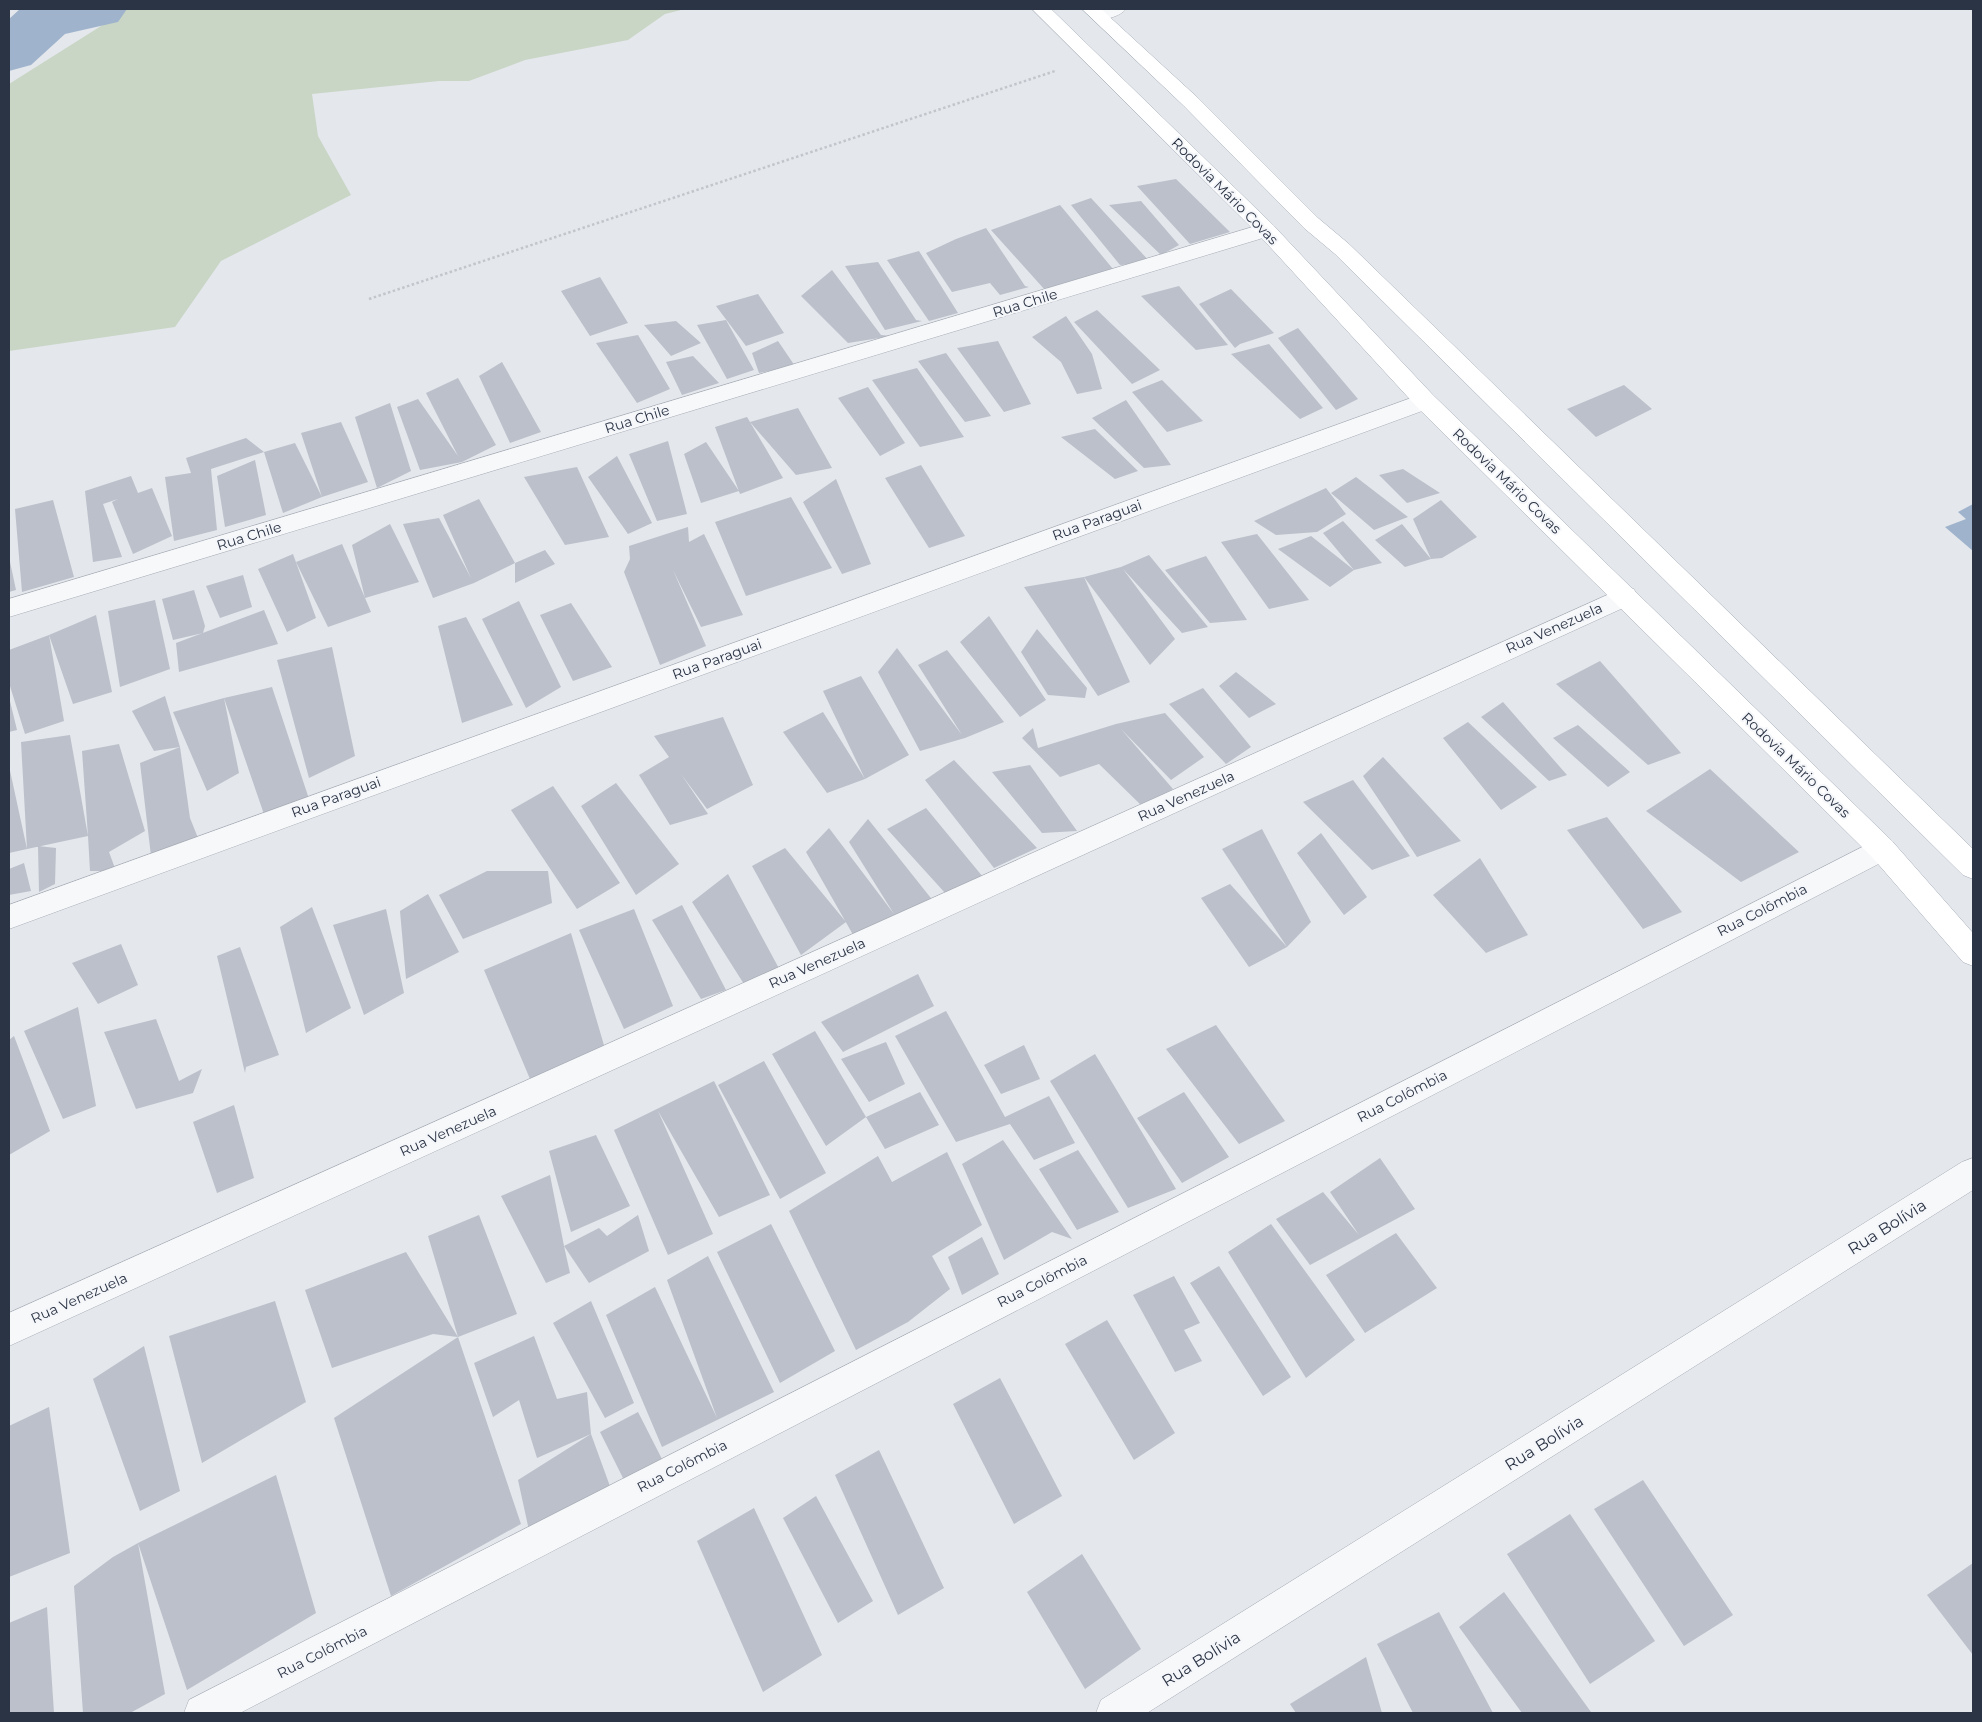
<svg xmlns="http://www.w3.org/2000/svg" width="1982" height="1722" font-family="Montserrat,sans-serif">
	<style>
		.green { fill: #c9d6c5 }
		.water { fill: #9fb4cc }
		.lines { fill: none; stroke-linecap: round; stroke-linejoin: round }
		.river { fill: #9fb4cc; fill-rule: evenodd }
		.building { fill: #bbc0ca }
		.street-casing { stroke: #a9aeb7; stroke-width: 1 }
		.primary-casing { stroke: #a3abb8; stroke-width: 1 }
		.path { stroke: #c2c5cb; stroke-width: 2.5; stroke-dasharray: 2.5 2.5; stroke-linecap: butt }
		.street { fill: #f7f8fa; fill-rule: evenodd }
		.primary { fill: #fff; fill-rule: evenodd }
		.labels { text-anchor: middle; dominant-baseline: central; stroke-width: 4; stroke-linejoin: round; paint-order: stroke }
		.street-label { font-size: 14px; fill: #2b3445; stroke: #f4f6f9 }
		.near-street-label { font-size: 16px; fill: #2b3445; stroke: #f4f6f9 }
	</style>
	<rect width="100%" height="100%" fill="#e4e7ec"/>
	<!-- green -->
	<path class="green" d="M128,9H685L665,14L628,40L525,60L469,81H439L312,94L318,136L351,195L221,261L175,327L9,351V84Z"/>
	<!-- water -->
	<path class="water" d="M1973,504V551L1945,527L1966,519L1958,512Z"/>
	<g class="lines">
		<!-- river -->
		<path class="river" d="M20,9H127L118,22L65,34L31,65L9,71V19Z"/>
	</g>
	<!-- building -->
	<path class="building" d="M1176,179L1230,232L1190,244L1137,186Z
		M1091,198L1151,263L1120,265L1071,205Z
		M1141,201L1179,245L1161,255L1109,205Z
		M1060,205L1113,269L1045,290L991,230Z
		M986,228L1025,286L1029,287L1000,295L990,283L952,292L926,253L956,239Z
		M919,251L958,313L929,321L887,260Z
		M878,262L916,320L922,321L885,330L845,266Z
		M832,270L881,335L892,336L848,343L801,296Z
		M600,277L628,323L590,336L561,291Z
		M1179,286L1228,345L1196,350L1141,296Z
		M1231,289L1274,333L1240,344L1235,348L1199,304Z
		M758,294L784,333L746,346L716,306Z
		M1097,310L1160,370L1132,384L1074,322Z
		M1066,316L1092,354L1102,389L1077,394L1061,362L1032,337Z
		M726,320L754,370L727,379L697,325Z
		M676,321L701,343L671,356L644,325Z
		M1298,328L1358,399L1336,410L1278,338Z
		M638,335L670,389L637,403L596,343Z
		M778,341L795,366L759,373L752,353Z
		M998,341L1031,404L1004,412L957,348Z
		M1269,344L1323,408L1300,419L1231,354Z
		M946,353L991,416L965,422L918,361Z
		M693,356L719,383L682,395L666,362Z
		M502,362L541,432L510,443L479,376Z
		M917,368L964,437L920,447L872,380Z
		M458,378L496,445L462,462L420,470L397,407L418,399L458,456L426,393Z
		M1162,380L1203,421L1167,432L1132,392Z
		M1624,385L1652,409L1596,437L1567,409Z
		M868,387L905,443L880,456L838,398Z
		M1126,400L1171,465L1144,468L1092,418Z
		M390,403L411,471L377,488L355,417Z
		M798,408L832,468L796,475L750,422L783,478L740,494L715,427L747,417L750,422Z
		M341,422L368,482L322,497L301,433Z
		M1095,429L1138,471L1115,479L1061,437Z
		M246,438L264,452L211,469L217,530L174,541L165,477L191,473L186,458Z
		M668,441L687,514L657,521L629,454Z
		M706,442L739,491L701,503L684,454Z
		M295,443L322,497L283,513L264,452Z
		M617,456L652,523L628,534L588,477Z
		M255,460L266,515L225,527L217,476Z
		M921,465L965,536L929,548L885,478Z
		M577,467L609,537L565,545L524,477Z
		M1403,469L1440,493L1407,503L1379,475Z
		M131,476L138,493L152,488L172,536L133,554L112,502L118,499L103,504L122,557L93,562L85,491Z
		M1356,477L1408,517L1374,530L1331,493Z
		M836,479L871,564L842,574L803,502Z
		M1326,488L1346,514L1317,532L1276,535L1254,521Z
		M791,497L832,568L746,596L715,522Z
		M479,499L515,563L545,550L555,564L515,583V563L474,583L433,598L403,524L439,518L471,578L443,515Z
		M53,500L74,577L22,592L15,509Z
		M1441,500L1477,537L1442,558L1431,559L1405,567L1375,540L1402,524L1431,559L1413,519Z
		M1343,521L1382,563L1354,570L1323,533Z
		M390,524L419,582L365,598L352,545Z
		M688,527L689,542L704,534L743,615L701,627L673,570L706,646L660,665L624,572L630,559L629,546Z
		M1257,534L1309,600L1269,609L1221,542Z
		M1311,536L1354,570L1330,587L1278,549Z
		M342,544L371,612L328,627L296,562Z
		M293,554L316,618L287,632L258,569Z
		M1149,555L1208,627L1182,633L1123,569L1175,639L1150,665L1084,577L1130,682L1098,696L1024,587L1084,577L1121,567Z
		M1206,556L1247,620L1210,623L1165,570Z
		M9,557L16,590L9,592Z
		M243,575L252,607L220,618L206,586Z
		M194,590L205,626L203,633L173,640L162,599Z
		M155,600L170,669L120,687L108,611Z
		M519,601L561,687L526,708L482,619Z
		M571,603L612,667L573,681L540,615Z
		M264,610L278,644L179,672L176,643Z
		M96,615L112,692L73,704L49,635L64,721L25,734L9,683V650L49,635Z
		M989,616L1046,700L1020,717L960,642Z
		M466,617L513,705L462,723L438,626Z
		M1037,629L1087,688L1085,698L1048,695L1021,652Z
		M332,647L355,756L309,778L277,660Z
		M897,648L962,735L918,665L947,650L1004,722L965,738L920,751L878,672Z
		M1600,661L1681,753L1648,765L1556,684Z
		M1236,672L1276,704L1249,718L1219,686Z
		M861,676L909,755L865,779L823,691Z
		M272,687L310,802L266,820L224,698L239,773L207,791L173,712L224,698Z
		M1203,688L1251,747L1226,764L1169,704Z
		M165,696L180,747L190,818L198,838L151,856L140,763L180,747L154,751L132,711Z
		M9,697L17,730L9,732Z
		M1503,702L1567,775L1549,781L1481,717Z
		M823,712L865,779L827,793L783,732Z
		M1165,713L1204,757L1171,780L1121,729L1173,789L1143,807L1099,764L1060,777L1022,738L1033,728L1038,748L1116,724Z
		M723,717L753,785L707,809L681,774L708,814L670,825L639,775L669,757L654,736Z
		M1468,722L1537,787L1501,810L1443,738Z
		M1578,725L1630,772L1608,787L1553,738Z
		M70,735L88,836L82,751L119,744L145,831L109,852L116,871H90L88,836L27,849L9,853V766L27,849L21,742Z
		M1383,757L1461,841L1417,857L1363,776Z
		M954,760L1037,848L994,868L925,780Z
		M1030,765L1077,831L1042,833L992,772Z
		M1710,769L1799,852L1741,882L1646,811Z
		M1353,780L1410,856L1372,870L1303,802Z
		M616,783L679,864L636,895L581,806Z
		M553,786L620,883L577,909L511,810Z
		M926,808L983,877L946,894L887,829Z
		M1607,817L1682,912L1643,929L1567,830Z
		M868,819L934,902L856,940L806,852L829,828L894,914L849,842Z
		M1262,829L1311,922L1287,947L1249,967L1201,898L1230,884L1287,947L1222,849Z
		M1321,833L1367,897L1344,915L1297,853Z
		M38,846L56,848L55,884L39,892Z
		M785,848L846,922L801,955L752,866Z
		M1480,858L1528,935L1486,953L1433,895Z
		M24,863L31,891L9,895V869Z
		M487,871H548L552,903L463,939L439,895Z
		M728,874L782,974L749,992L692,902Z
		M428,894L459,952L406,979L400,911Z
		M682,905L726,990L701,999L652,920Z
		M312,907L351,1008L306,1033L280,927Z
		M386,909L404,993L364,1015L333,925Z
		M634,909L673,1006L624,1029L579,930Z
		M571,933L606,1052L530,1079L484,970Z
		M121,944L138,985L98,1004L72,963Z
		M240,947L279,1055L246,1067L245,1073L217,956Z
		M918,974L934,1006L843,1052L821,1022Z
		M78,1007L96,1106L63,1119L24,1031Z
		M946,1011L1005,1117L1049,1096L1075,1143L1034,1160L1010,1124L956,1142L895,1036Z
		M156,1019L179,1081L202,1069L193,1093L136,1109L104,1032Z
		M1216,1025L1285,1121L1239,1144L1166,1049Z
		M815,1031L866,1117L826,1146L772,1054Z
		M14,1036L50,1131L9,1155V1040Z
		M886,1042L905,1084L869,1102L841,1059Z
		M1024,1045L1040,1079L1001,1094L984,1065Z
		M1095,1054L1176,1189L1128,1208L1050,1081Z
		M764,1061L826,1173L780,1199L718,1085Z
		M714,1081L770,1195L719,1217L658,1111L713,1234L668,1255L614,1130Z
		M920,1092L939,1125L885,1149L866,1117Z
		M1184,1092L1229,1157L1182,1183L1137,1118Z
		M234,1105L254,1178L217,1193L193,1122Z
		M596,1135L630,1206L571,1232L549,1151Z
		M1003,1140L1072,1239L1052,1232L1004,1260L962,1164Z
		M1078,1150L1119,1212L1077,1230L1039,1169Z
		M947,1152L982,1225L932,1256L950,1289L908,1322L856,1350L789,1211L878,1156L892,1182Z
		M1380,1158L1415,1209L1310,1265L1276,1219L1323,1192L1359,1235L1330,1192Z
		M550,1175L564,1246L599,1228L607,1236L638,1215L649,1251L589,1283L564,1246L570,1273L546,1283L501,1196Z
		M479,1215L517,1314L458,1337L521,1524L391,1596L334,1418L458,1337L433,1334L332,1368L305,1290L406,1252L458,1337L428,1236Z
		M771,1224L835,1351L780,1383L717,1252Z
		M1271,1224L1355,1340L1306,1378L1228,1252Z
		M1396,1233L1437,1288L1365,1333L1326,1275Z
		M982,1237L999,1274L962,1295L948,1257Z
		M708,1256L774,1392L662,1447L606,1315L655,1287L717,1418L667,1280Z
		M1219,1266L1291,1377L1263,1396L1190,1283Z
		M1174,1276L1200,1323L1184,1330L1202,1361L1175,1372L1133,1295Z
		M275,1301L306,1402L202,1463L169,1336Z
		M591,1301L634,1403L605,1418L553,1323Z
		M1107,1320L1175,1433L1134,1460L1065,1344Z
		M534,1336L557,1399L587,1392L591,1434L611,1489L530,1535L518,1480L591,1434L537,1458L519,1400L493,1417L474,1363Z
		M144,1346L180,1491L140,1511L93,1379Z
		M1000,1378L1062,1496L1014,1524L953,1404Z
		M49,1407L70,1553L9,1577V1426Z
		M638,1412L664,1463L625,1482L600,1432Z
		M879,1450L944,1588L898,1615L835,1475Z
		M276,1475L316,1613L187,1690L138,1543L165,1694L130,1713H83L74,1586L113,1557L138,1543Z
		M1643,1480L1733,1615L1684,1646L1594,1509Z
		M816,1496L873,1601L838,1623L783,1518Z
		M754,1508L822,1655L763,1692L697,1541Z
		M1570,1514L1655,1641L1590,1684L1507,1554Z
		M1082,1554L1141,1649L1085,1689L1027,1592Z
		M1973,1563V1655L1927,1595Z
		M1504,1592L1591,1712L1590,1713H1522L1459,1627Z
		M47,1607L54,1713H9V1623Z
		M1439,1612L1493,1713H1413L1377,1644Z
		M1366,1657L1382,1713H1296L1290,1704Z"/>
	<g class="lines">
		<!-- street casing -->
		<g class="street-casing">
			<path id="street" d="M1100,9H1126C1120,17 1102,21 1093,19L1090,15L1093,11Z
				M1266,223L1273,225L1276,230L1273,235L9,617V599Z
				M1425,393L1433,395L1436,401L1433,407L9,929V905Z
				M1625,587L1634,589L1637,596L1634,603L9,1346V1313Z
				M1882,837L1892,841L1896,849L1892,857L240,1713H184L189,1700Z
				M1973,1158V1190L1147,1713H1096L1101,1700L1962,1162Z"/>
		</g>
		<!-- primary casing -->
		<g class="primary-casing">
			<path id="primary" d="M1032,9H1051L1273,225L1433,395L1892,841L1973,933V966L1963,962L1872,857L1417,407L1259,235Z
				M1082,9H1101L1198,98L1318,218L1349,244L1973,849V879L1963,875L1335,254L1304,228L1184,106Z"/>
		</g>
		<!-- path -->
		<path class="path" d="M369,299L1055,71"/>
		<!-- street -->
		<use href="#street" class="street"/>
		<!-- primary -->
		<use href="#primary" class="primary"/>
	</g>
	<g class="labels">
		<!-- street labels -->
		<g class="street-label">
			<text transform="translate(1225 191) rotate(45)">Rodovia Mário Covas</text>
			<text transform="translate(1025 303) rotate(-17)">Rua Chile</text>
			<text transform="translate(637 419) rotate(-17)">Rua Chile</text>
			<text transform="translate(1507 481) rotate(44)">Rodovia Mário Covas</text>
			<text transform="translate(1097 520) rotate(-20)">Rua Paraguai</text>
			<text transform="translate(249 536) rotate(-17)">Rua Chile</text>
			<text transform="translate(1554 628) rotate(-24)">Rua Venezuela</text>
			<text transform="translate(717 659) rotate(-20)">Rua Paraguai</text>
			<text transform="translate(1796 765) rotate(44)">Rodovia Mário Covas</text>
			<text transform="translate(1186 796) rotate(-24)">Rua Venezuela</text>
			<text transform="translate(336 797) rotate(-20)">Rua Paraguai</text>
			<text transform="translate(1762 910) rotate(-27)">Rua Colômbia</text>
			<text transform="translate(817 963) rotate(-24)">Rua Venezuela</text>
			<text transform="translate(1402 1096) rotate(-27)">Rua Colômbia</text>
			<text transform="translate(448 1131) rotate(-24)">Rua Venezuela</text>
			<text transform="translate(1042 1281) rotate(-27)">Rua Colômbia</text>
			<text transform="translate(79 1298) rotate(-24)">Rua Venezuela</text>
			<text transform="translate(682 1466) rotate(-27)">Rua Colômbia</text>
			<text transform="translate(322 1652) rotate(-27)">Rua Colômbia</text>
		</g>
		<!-- near-street labels -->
		<g class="near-street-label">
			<text transform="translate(1887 1227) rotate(-32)">Rua Bolívia</text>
			<text transform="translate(1544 1443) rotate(-32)">Rua Bolívia</text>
			<text transform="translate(1201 1659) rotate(-32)">Rua Bolívia</text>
		</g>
	</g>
	<!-- border -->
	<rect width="1982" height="1722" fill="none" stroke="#2b3445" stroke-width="20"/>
</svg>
